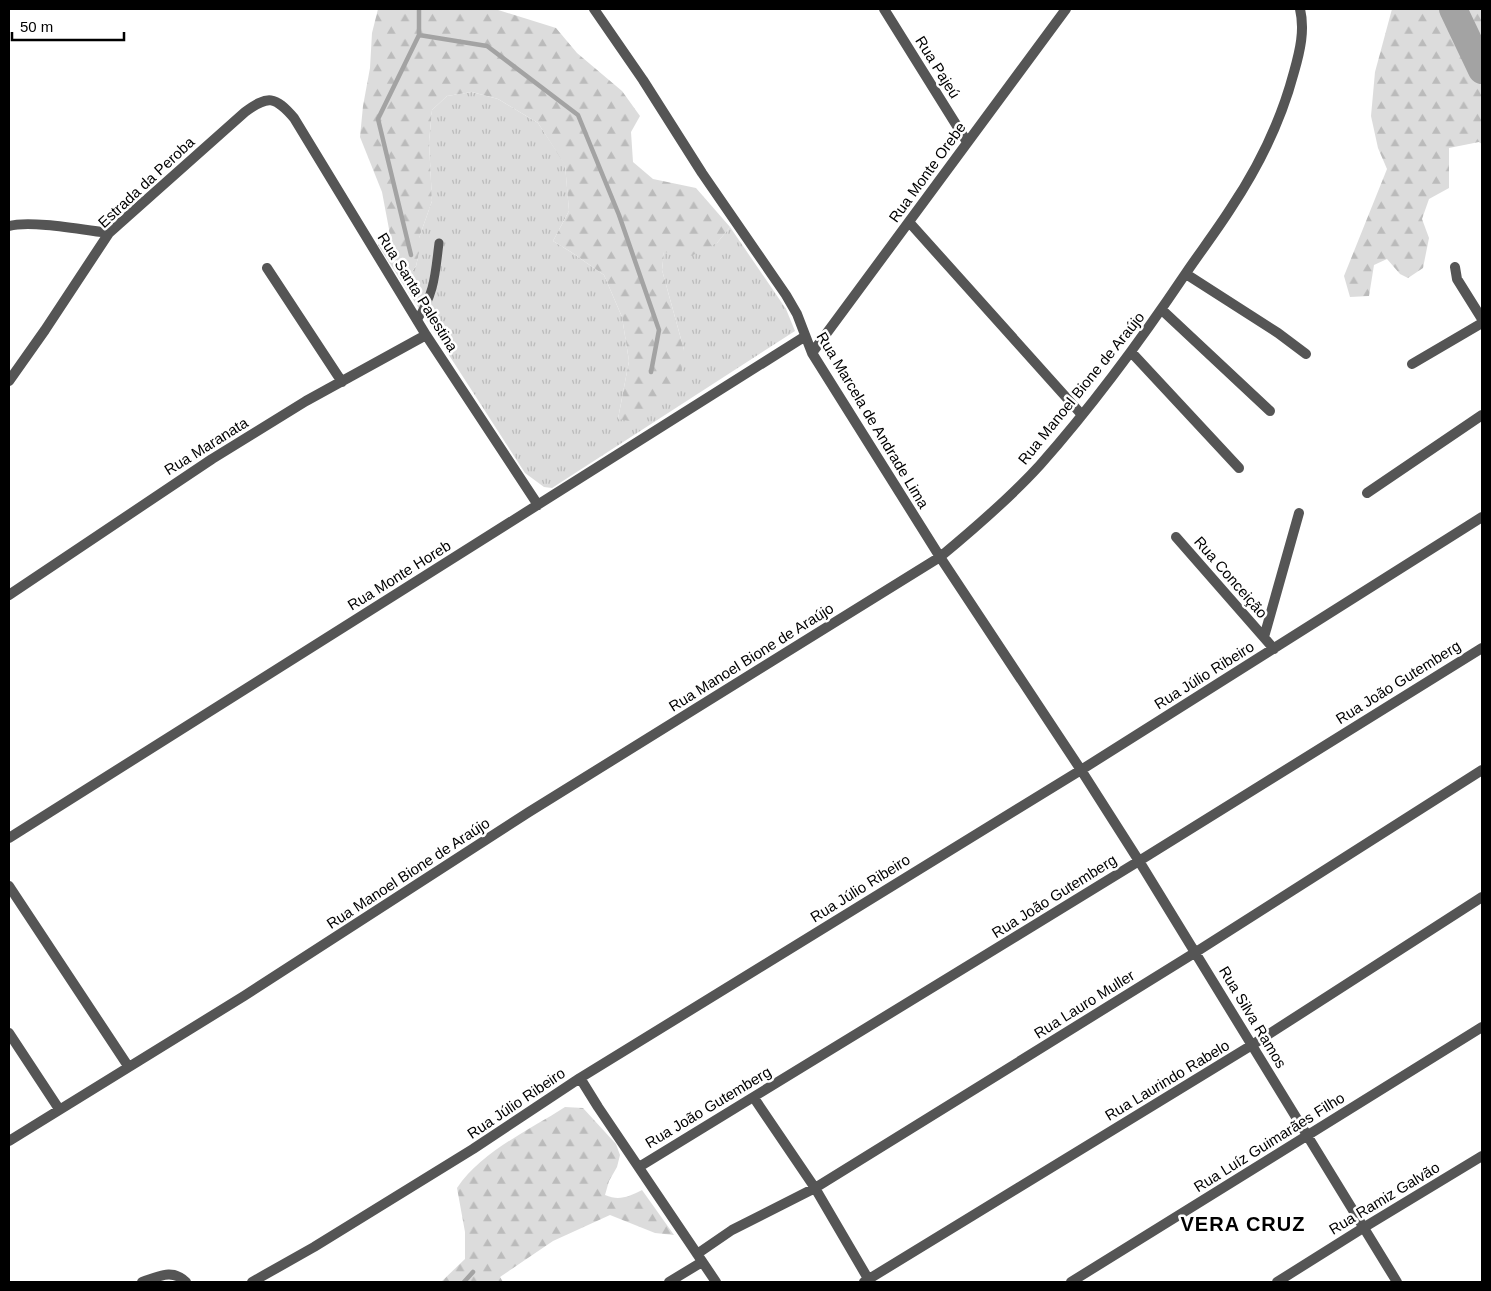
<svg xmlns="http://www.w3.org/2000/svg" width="1491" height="1291" font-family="Helvetica,sans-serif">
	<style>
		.grass { fill: url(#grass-tufts) }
		.forest { fill: url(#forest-firs) }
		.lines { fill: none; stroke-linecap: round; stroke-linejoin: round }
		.stream { stroke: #a3a3a3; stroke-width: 4.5 }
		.river { stroke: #a3a3a3; stroke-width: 28 }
		.service { stroke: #555; stroke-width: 9 }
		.minor { stroke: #555; stroke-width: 10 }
		.tertiary { stroke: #555; stroke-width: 10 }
		.labels { text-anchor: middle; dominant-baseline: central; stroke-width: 5; stroke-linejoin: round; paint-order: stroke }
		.street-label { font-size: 15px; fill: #000; stroke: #fff }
		.district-label { font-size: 20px; font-weight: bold; letter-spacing: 1px; fill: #000; stroke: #fff }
	</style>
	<defs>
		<pattern id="grass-tufts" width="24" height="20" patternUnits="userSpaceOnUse" patternTransform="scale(1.25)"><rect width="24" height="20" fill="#dcdcdc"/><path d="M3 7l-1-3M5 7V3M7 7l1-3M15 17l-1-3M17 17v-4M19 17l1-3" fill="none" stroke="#bbb"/></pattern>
		<pattern id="forest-firs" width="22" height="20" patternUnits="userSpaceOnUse" patternTransform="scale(1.25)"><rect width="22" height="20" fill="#dcdcdc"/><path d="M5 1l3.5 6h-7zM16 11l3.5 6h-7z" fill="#bbb"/></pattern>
	</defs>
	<rect width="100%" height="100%" fill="#fff"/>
	<!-- grass -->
	<path class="grass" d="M472,92L498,99L538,123L565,164L569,211L553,241L571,252L604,275L622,317L629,361L618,419L684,350L662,270L664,252L717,243L730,227L786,309L795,331L552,488L544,487L525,473L378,245L389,237L390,249L399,270L410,274L416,266L419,253V238L432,201L429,142L432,110L447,96Z"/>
	<!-- forest -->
	<path class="forest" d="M378,9H495L556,28L577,53L622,91L640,116L631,132L633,162L653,179L696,188L730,227L717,243L691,256L664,252L662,270L684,350L680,381L657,412L635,422L618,419L629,361L622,317L604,275L571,252L553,241L569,211L565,165L538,123L498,99L472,92L447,96L432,110L429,142L432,201L419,238V253L416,266L410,274L399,270L390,249L389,229L382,192L360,137L363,106L370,68L372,33Z
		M1392,9H1482V144L1479,142L1449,148V188L1429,199L1422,219L1429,238L1423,268L1408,278L1400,274L1387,259L1374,265L1369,296L1350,297L1344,276L1387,169L1378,148L1371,116L1375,72Z
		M565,1107L583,1108L616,1144L620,1155L617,1167L609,1181L605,1195C619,1201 628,1197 642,1190L674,1235L655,1233L610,1215L553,1241L500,1277L503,1282H441L465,1259V1232L457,1188C482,1151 528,1131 565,1107Z"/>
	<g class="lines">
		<!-- stream -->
		<path class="stream" d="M419,35L487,46L578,115L619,215L659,330L651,372
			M411,255L378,119L419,35V9
			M464,1282L473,1272"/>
		<!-- river -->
		<path class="river" d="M1453,9L1482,70"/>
		<!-- service -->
		<path class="service" d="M417,320C435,293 435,274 439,243"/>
		<!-- minor -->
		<path class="minor" d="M594,9L643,80L702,173L786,295L797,314L812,353L940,557L1081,770L1139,861L1397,1282
			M884,9L967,142
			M909,222L1082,415
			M9,226C31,220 84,230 109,233
			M1455,267L1457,279L1482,319
			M267,268L342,382
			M1186,274L1278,333L1306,354
			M1162,310L1270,411
			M812,353L1066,9
			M1132,353L1239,468
			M1412,364L1482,323
			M9,381L45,330L109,233L245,112C268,95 275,96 294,118L426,335L538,505
			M1367,493L1482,415
			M1176,537L1274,649
			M9,595L212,459L306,401L426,335
			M1264,637L1299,513
			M9,838L804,337
			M9,886L128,1066
			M9,1033L59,1109
			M580,1078L598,1107L716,1282
			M754,1098L815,1188L870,1282
			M9,1141L244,996L529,812L940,557C975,528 1009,499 1040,465C1094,404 1141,340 1186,273C1201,251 1217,230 1231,208C1259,166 1281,121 1294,72C1300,51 1305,30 1300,9
			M639,1167L1139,861L1482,648
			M697,1254L732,1230L815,1188L1196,952L1482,770
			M142,1282C158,1277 172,1268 186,1282
			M252,1282L314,1247L473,1149L580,1078L1081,770L1482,517
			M669,1282L702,1262
			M864,1282L1252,1045L1482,897
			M1071,1282L1482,1027"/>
		<!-- tertiary -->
		<path class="tertiary" d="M1277,1282L1363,1228L1482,1156"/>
	</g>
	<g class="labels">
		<!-- street labels -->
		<g class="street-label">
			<text transform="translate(938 67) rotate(58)">Rua Pajeú</text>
			<text transform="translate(927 172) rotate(-54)">Rua Monte Orebe</text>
			<text transform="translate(146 182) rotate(-43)">Estrada da Peroba</text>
			<text transform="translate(418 292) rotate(58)">Rua Santa Palestina</text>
			<text transform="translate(1081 388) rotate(-51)">Rua Manoel Bione de Araújo</text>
			<text transform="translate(873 420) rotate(59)">Rua Marcela de Andrade Lima</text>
			<text transform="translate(206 446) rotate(-32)">Rua Maranata</text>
			<text transform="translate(399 575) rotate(-32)">Rua Monte Horeb</text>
			<text transform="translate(1231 577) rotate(49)">Rua Conceição</text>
			<text transform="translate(751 657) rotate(-32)">Rua Manoel Bione de Araújo</text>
			<text transform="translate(1204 675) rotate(-32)">Rua Júlio Ribeiro</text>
			<text transform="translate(1398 682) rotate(-32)">Rua João Gutemberg</text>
			<text transform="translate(408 873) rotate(-33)">Rua Manoel Bione de Araújo</text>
			<text transform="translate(860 888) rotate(-32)">Rua Júlio Ribeiro</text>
			<text transform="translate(1054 896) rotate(-32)">Rua João Gutemberg</text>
			<text transform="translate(1084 1004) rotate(-32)">Rua Lauro Muller</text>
			<text transform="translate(1253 1017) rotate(59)">Rua Silva Ramos</text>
			<text transform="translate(1167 1080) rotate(-31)">Rua Laurindo Rabelo</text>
			<text transform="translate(516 1103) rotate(-34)">Rua Júlio Ribeiro</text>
			<text transform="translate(708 1107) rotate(-31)">Rua João Gutemberg</text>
			<text transform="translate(1269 1142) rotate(-32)">Rua Luíz Guimarães Filho</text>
			<text transform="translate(1384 1198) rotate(-31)">Rua Ramiz Galvão</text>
		</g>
		<!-- district labels -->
		<g class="district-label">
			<text x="1243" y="1224">VERA CRUZ</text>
		</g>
	</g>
	<!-- border -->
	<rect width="1491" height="1291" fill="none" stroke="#000000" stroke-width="20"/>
	<!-- scale -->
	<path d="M12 32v8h112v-8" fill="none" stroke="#000000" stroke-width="2.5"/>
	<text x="20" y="32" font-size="15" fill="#000000" stroke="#ffffff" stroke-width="4" paint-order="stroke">50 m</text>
</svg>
